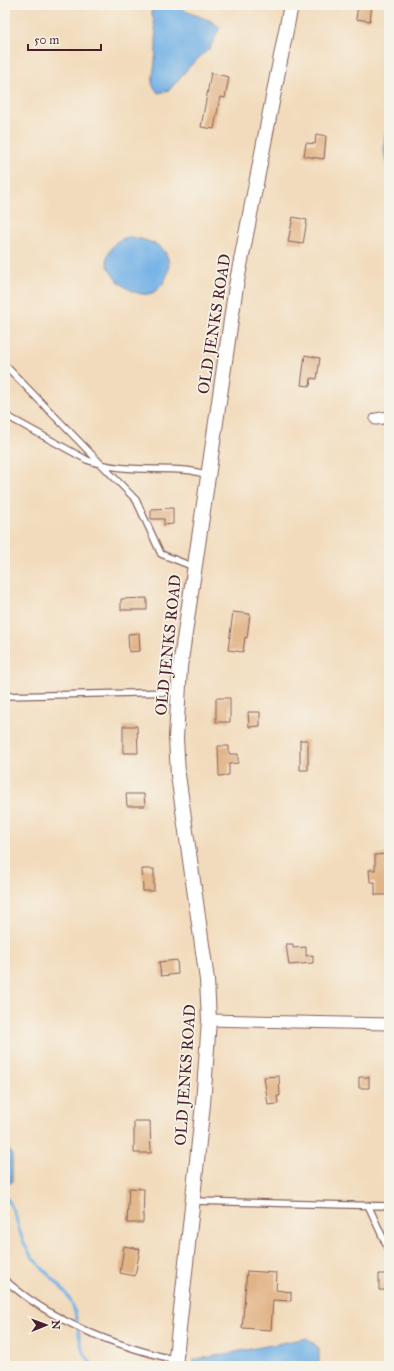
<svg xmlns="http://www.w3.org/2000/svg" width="394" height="1371" font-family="'IM FELL Great Primer',serif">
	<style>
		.water { fill: #74b2e6; stroke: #5f6888 }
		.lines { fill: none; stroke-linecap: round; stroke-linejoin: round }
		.stream { stroke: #74b2e6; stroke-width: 3 }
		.building { fill: #e1b486 }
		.service-casing { stroke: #85615e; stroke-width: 8 }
		.minor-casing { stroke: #85615e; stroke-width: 13 }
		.tertiary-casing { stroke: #85615e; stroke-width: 16 }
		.service { stroke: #fff; stroke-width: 5.5 }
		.minor { stroke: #fff; stroke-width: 11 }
		.tertiary { stroke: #fff; stroke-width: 14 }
		.labels { text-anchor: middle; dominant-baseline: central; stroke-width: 3.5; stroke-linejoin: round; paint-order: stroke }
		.street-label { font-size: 16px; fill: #4a1f2b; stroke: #f7f3e8 }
	</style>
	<rect width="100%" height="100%" fill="#f7f3e8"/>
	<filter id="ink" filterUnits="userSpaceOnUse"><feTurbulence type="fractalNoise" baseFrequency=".025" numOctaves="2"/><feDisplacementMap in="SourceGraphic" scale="8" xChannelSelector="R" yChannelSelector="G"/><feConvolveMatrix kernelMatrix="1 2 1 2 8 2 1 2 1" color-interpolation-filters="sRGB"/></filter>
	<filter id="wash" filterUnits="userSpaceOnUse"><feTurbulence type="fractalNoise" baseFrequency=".012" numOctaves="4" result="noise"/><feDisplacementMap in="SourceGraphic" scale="16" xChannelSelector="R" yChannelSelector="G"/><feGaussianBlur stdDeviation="0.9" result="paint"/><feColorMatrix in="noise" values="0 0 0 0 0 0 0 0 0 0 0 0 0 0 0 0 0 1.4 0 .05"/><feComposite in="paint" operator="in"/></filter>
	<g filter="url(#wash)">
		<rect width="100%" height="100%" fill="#f2dbbc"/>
		<!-- water -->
		<path class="water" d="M149,5H169L209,20L220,27L210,48L190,66L172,87L167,91L158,93L152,84C156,53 160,35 149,5Z
			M389,124V166C381,156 384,135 389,124Z
			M131,237C140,239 152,241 160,247C176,258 168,286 152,293C135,300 104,275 107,257C108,255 110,251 111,249C116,240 122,238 131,237Z
			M5,1141L12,1156V1182L5,1186Z
			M307,1338L319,1348V1366H193L194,1360Z"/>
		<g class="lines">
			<!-- stream -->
			<path class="stream" d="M182,10L184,5
				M5,1196C18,1211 17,1232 27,1249C37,1268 58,1279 69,1298C78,1313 77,1329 81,1345C83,1353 88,1359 93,1366"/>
		</g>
		<g id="blocks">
			<!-- building -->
			<path class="building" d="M358,5H372L370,21L356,19Z
				M211,73L229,77L225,98L220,97L214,129L201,127Z
				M316,134L326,136L324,159L304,156L306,143L315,144Z
				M293,217L307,220L303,244L288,242Z
				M305,355L320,358L317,379L311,378L310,386L301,385Z
				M173,508V524L164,525V519H151V509Z
				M147,598V610H121V599Z
				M233,612L250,614L247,638L245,637L243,652L228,650Z
				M139,633L140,651L129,652L128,634Z
				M216,698H230V722H216Z
				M248,712H260V726L249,727Z
				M123,726H137L138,753H123Z
				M300,740H308V770H300Z
				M218,746H229V754H238V763L229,764V775L219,776Z
				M126,794H144L145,806H127Z
				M389,854V895H375V882H370L369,870H375V855Z
				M142,869H154V891H143Z
				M286,944H293V948L306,947V956L313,955V963L289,965Z
				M177,960L178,974L161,976L159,962Z
				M279,1076L280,1096H277L278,1104L268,1105L264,1077Z
				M359,1077H369V1088H359Z
				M134,1121H150L151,1153H134Z
				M129,1188L144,1189L143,1223H127Z
				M124,1246L140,1249L135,1276L120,1273Z
				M247,1271L277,1273L276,1290L291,1292V1301L273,1300L271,1330L242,1328Z
				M379,1274H389V1290H379Z"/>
		</g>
	</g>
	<g filter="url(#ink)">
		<use href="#blocks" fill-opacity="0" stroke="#85615e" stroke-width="1"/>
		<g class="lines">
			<!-- service casing -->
			<g class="service-casing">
				<path id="service" d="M5,365L136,500L161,554L194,567
					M5,415L87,460C119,472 151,468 183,470C192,470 200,473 208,475
					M5,696L177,692
					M193,1201L389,1206
					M368,1205L389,1251
					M5,1280C54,1323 113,1345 176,1360"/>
			</g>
			<!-- minor casing -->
			<g class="minor-casing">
				<path id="minor" d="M376,419L389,417
					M209,1020L389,1024"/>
			</g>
			<!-- tertiary casing -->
			<g class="tertiary-casing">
				<path id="tertiary" d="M175,1366L203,1104L209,1020L207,980L178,775L176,738L180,667L236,286L291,5"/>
			</g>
			<!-- service -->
			<use href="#service" class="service"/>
			<!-- minor -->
			<use href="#minor" class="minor"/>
			<!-- tertiary -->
			<use href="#tertiary" class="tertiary"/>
		</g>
	</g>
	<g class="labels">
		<!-- street labels -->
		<g class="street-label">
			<text transform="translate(214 324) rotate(-81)">OLD JENKS ROAD</text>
			<text transform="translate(168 645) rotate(-84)">OLD JENKS ROAD</text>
			<text transform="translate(185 1075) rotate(-86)">OLD JENKS ROAD</text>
		</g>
	</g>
	<!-- margin -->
	<rect width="394" height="1371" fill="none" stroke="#f7f3e8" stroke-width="20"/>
	<!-- north arrow -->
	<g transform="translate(46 1325) rotate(89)" stroke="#f7f3e8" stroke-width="3" paint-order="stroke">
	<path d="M0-3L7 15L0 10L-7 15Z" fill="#4a1f2b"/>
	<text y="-6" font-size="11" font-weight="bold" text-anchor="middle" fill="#4a1f2b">N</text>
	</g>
	<!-- scale -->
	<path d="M28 44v6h73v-6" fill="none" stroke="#4a1f2b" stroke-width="2"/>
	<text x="34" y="44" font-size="12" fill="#4a1f2b" stroke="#f7f3e8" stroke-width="3" paint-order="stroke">50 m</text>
</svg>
